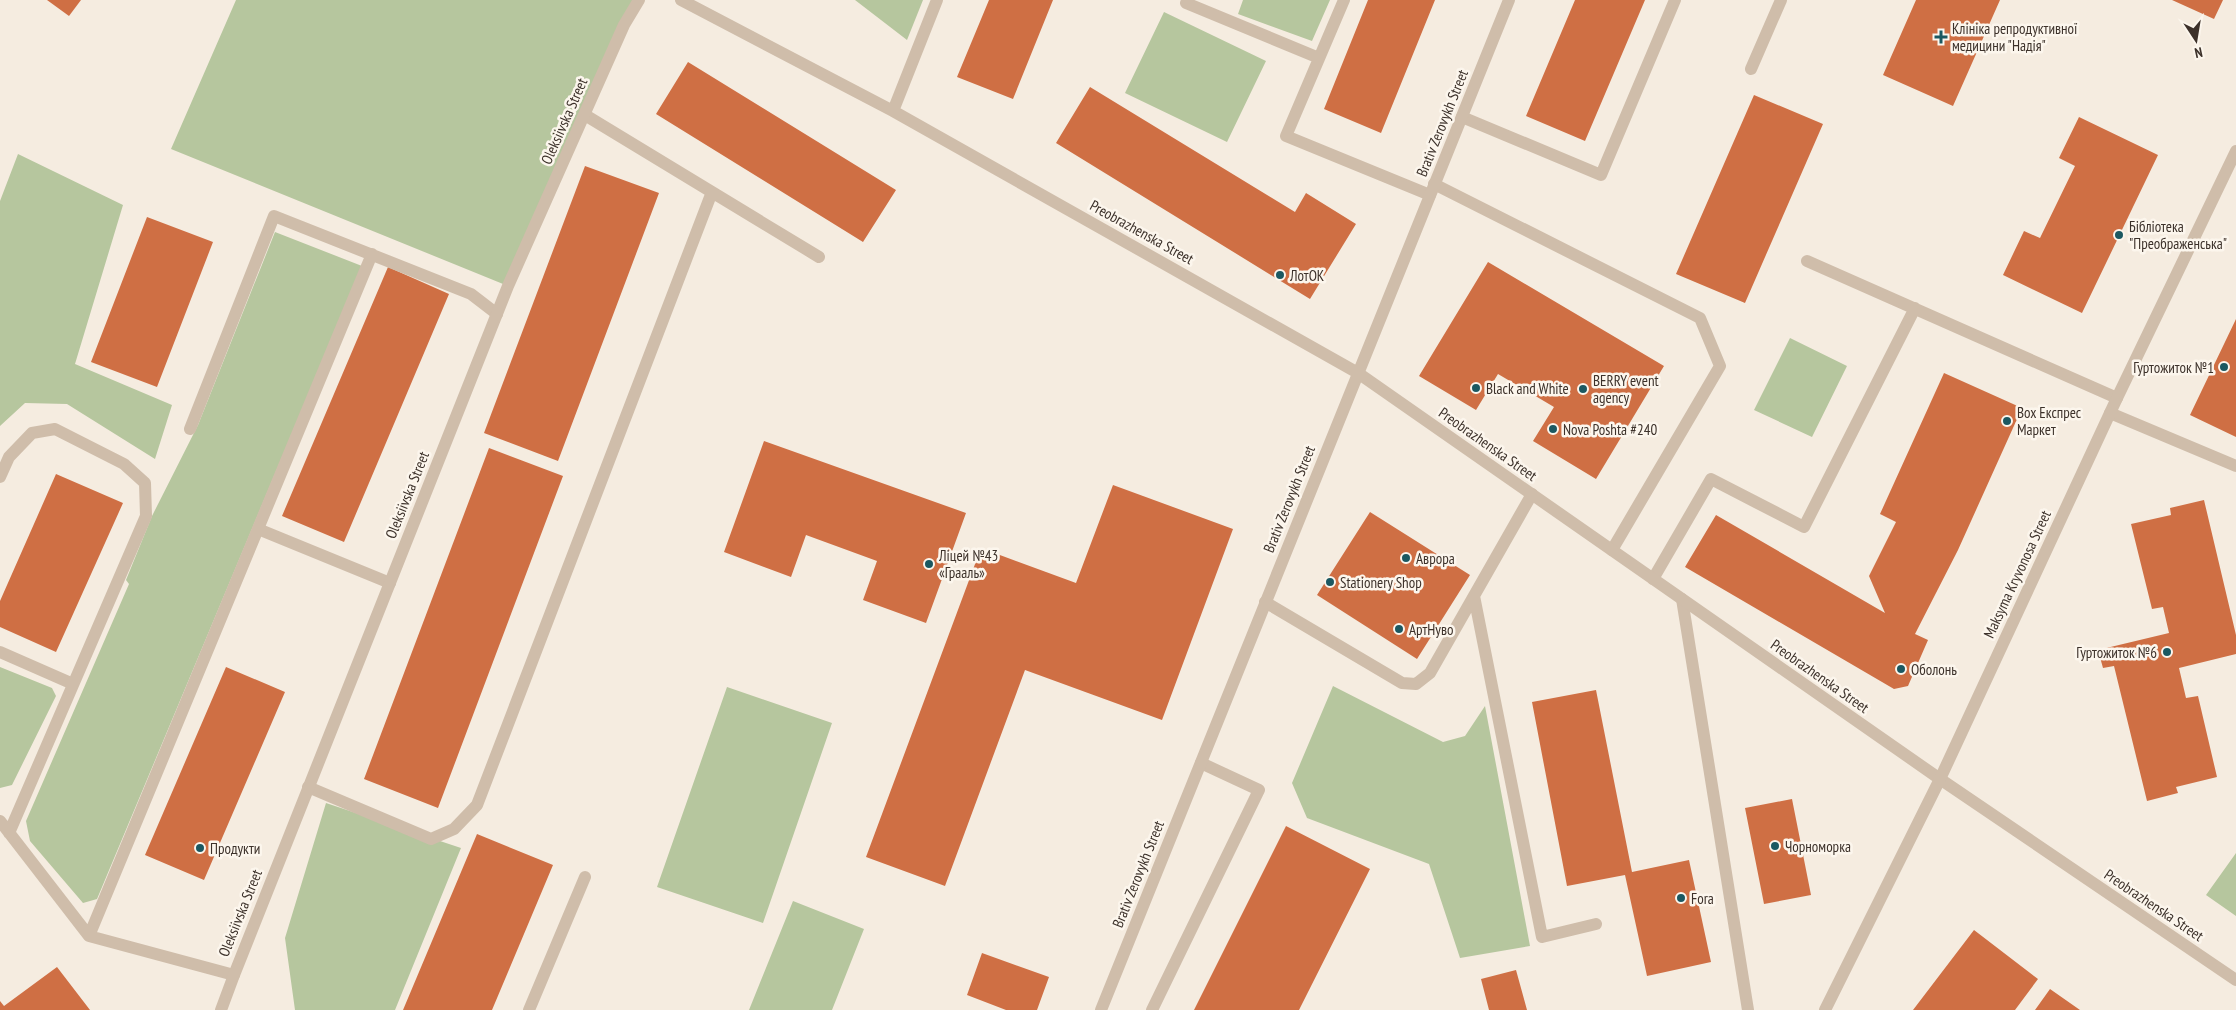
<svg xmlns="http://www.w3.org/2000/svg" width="2236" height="1010" font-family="'PT Sans Narrow',sans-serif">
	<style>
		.green { fill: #b6c69e }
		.building { fill: #cf6f44 }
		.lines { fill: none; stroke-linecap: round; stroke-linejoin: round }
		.service { stroke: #cfbdaa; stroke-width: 12 }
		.minor { stroke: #cfbdaa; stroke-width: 12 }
		.tertiary { stroke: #cfbdaa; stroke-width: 12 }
		.poi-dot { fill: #1b5861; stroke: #fcf6ed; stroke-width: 2 }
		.labels { text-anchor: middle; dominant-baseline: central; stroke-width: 5; stroke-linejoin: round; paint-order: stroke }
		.poi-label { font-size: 15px; fill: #3c312a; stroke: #fcf6ed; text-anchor: start }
		.street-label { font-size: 15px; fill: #3c312a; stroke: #fcf6ed }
	</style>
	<rect width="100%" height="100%" fill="#f5ece0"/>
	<!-- green -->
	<path class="green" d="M236,0H633L508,286L171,149Z
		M855,0H923L907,40Z
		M1243,0H1330L1312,41L1238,14Z
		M1164,12L1266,61L1227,142L1125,93Z
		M18,154L123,205L75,364L172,405L155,459L67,404L25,403L0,426V201Z
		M275,232L362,266L97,899L83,903L30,841L26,821L129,584L126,580L152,516L198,425Z
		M1790,338L1847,366L1812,437L1754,410Z
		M0,667L52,688L56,696L12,785L0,788Z
		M1333,686L1443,742L1465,736L1485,706L1530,946L1460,958L1429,864L1307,818L1292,783Z
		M727,687L832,723L763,923L657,887Z
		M326,803L461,848L395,1010H295L285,938Z
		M2236,853V916L2206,895Z
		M793,901L864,929L832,1010H749Z"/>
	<!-- building -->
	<path class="building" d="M47,0H81L69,16Z
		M989,0H1053L1013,99L957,77Z
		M1368,0H1435L1381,133L1324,109Z
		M1575,0H1645L1585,141L1526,116Z
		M1916,0H2000L1953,106L1883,75Z
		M2172,0H2223L2214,19Z
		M688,62L896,190L863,242L656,114Z
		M1090,87L1295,212L1306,193L1356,224L1310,299L1056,143Z
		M1754,95L1823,124L1745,303L1676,274Z
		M2079,117L2158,155L2082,313L2003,275L2024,231L2040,238L2075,166L2059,158Z
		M585,166L659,193L558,461L484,433Z
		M147,217L213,242L157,387L91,362Z
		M1488,262L1664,366L1596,479L1533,441L1554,407L1498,374L1476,410L1419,376Z
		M388,267L449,294L344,542L282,516Z
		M2236,319V437L2190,415Z
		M1944,373L2022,408L1958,550L1915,634L1928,640L1908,686L1894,689L1685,567L1716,515L1885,613L1869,576L1896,522L1880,514Z
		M764,441L966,513L926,623L863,600L877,561L806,535L791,577L724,552Z
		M489,448L563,476L438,808L364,779Z
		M56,474L123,503L56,652L0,627V601Z
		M1113,485L1233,529L1162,720L1025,670L945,886L866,857L981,548L1076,583Z
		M2204,500L2236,635V654L2179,668L2186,698L2198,696L2217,777L2176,787L2178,793L2147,801L2114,666L2103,668L2098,650L2169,633L2163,607L2152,609L2131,524L2171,515L2170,508Z
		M1370,512L1470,575L1417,659L1317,595Z
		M226,667L285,692L204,880L145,855Z
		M1596,690L1632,872L1689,860L1711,962L1647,976L1625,875L1567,886L1532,702Z
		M1792,799L1811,895L1764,904L1745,808Z
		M1286,826L1370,869L1299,1010H1194Z
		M477,834L553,865L492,1010H403Z
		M1974,930L2038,979L2015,1010H1913Z
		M982,953L1049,977L1037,1010H1006L967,995Z
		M57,967L90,1010H0V1001L4,1006Z
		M1516,970L1527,1010H1489L1481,979Z
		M2050,989L2080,1010H2035Z"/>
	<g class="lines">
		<!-- service -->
		<path class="service" d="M1188,0L1186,3L1319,58
			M1344,0L1286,136L1430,195
			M585,115L819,257
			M1462,117L1601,175L1675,0
			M1434,184L1700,318L1720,366L1612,550
			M1807,261L2117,398
			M2110,413L2236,466
			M190,429L274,216L471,294L497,314
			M0,477L9,457L32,433L55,429L124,464L145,483L146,516L9,833
			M258,529L390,583
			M1653,579L1711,479L1804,527L1915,308
			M1474,596L1542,937L1596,924
			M1682,599L1748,1010
			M1265,602L1402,683L1416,684L1430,673L1532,494
			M0,652L73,684
			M308,787L431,839L454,829L477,805L712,192
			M0,821L89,936L234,975
			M89,936L372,254
			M529,1010L585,877
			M1152,1010L1259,790L1201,763"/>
		<!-- minor -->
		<path class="minor" d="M681,0L893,111L1358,373L1940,779L2236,980
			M1751,69L1781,0
			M893,111L937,0
			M221,1010L234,975L508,286L624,25L639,0
			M1101,1010L1509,0"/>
		<!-- tertiary -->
		<path class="tertiary" d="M1825,1010L1940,779L2117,398L2236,151"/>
	</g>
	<!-- markers -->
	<g class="poi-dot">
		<path d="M1938.5 29.5h5v5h5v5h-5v5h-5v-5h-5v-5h5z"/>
		<circle cx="2119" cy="235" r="5"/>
		<circle cx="1280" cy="275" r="5"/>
		<circle cx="2224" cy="367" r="5"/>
		<circle cx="1476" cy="388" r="5"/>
		<circle cx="1583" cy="389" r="5"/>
		<circle cx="2007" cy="421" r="5"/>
		<circle cx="1553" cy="429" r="5"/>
		<circle cx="1406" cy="558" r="5"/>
		<circle cx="929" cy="564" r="5"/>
		<circle cx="1330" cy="582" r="5"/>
		<circle cx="1399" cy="629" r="5"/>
		<circle cx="2167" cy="652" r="5"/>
		<circle cx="1901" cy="669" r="5"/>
		<circle cx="1775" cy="846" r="5"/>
		<circle cx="200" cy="848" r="5"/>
		<circle cx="1681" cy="898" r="5"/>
	</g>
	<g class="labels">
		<!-- poi labels -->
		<g class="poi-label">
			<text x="1952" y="28">Клініка репродуктивної<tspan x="1952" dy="17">медицини "Надія"</tspan></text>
			<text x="2129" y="226">Бібліотека<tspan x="2129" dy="17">"Преображенська"</tspan></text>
			<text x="1290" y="275">ЛотОК</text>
			<text x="2214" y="367" text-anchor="end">Гуртожиток №1</text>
			<text x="1593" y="380">BERRY event<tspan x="1593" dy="17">agency</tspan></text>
			<text x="1486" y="388">Black and White</text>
			<text x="2017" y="412">Box Експрес<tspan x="2017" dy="17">Маркет</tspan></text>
			<text x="1563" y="429">Nova Poshta #240</text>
			<text x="939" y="555">Ліцей №43<tspan x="939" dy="17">«Грааль»</tspan></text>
			<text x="1416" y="558">Аврора</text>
			<text x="1340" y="582">Stationery Shop</text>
			<text x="1409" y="629">АртНуво</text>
			<text x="2157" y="652" text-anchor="end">Гуртожиток №6</text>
			<text x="1911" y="669">Оболонь</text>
			<text x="1785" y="846">Чорноморка</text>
			<text x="210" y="848">Продукти</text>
			<text x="1691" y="898">Fora</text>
		</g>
		<!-- street labels -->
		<g class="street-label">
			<text transform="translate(564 121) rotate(-66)">Oleksiivska Street</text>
			<text transform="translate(1442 123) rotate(-68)">Brativ Zerovykh Street</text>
			<text transform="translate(1142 232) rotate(29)">Preobrazhenska Street</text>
			<text transform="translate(1488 444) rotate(35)">Preobrazhenska Street</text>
			<text transform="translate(407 495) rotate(-68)">Oleksiivska Street</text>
			<text transform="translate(1289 499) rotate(-68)">Brativ Zerovykh Street</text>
			<text transform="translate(2017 574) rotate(-65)">Maksyma Kryvonosa Street</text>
			<text transform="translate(1820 676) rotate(35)">Preobrazhenska Street</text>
			<text transform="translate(1138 874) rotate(-68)">Brativ Zerovykh Street</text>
			<text transform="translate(2154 905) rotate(34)">Preobrazhenska Street</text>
			<text transform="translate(240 913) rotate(-68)">Oleksiivska Street</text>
		</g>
	</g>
	<!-- north arrow -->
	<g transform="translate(2196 40) rotate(168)" stroke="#fcf6ed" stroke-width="4" paint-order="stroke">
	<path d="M0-4L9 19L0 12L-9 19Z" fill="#3c312a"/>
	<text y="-8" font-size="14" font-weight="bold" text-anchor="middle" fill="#3c312a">N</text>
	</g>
</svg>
